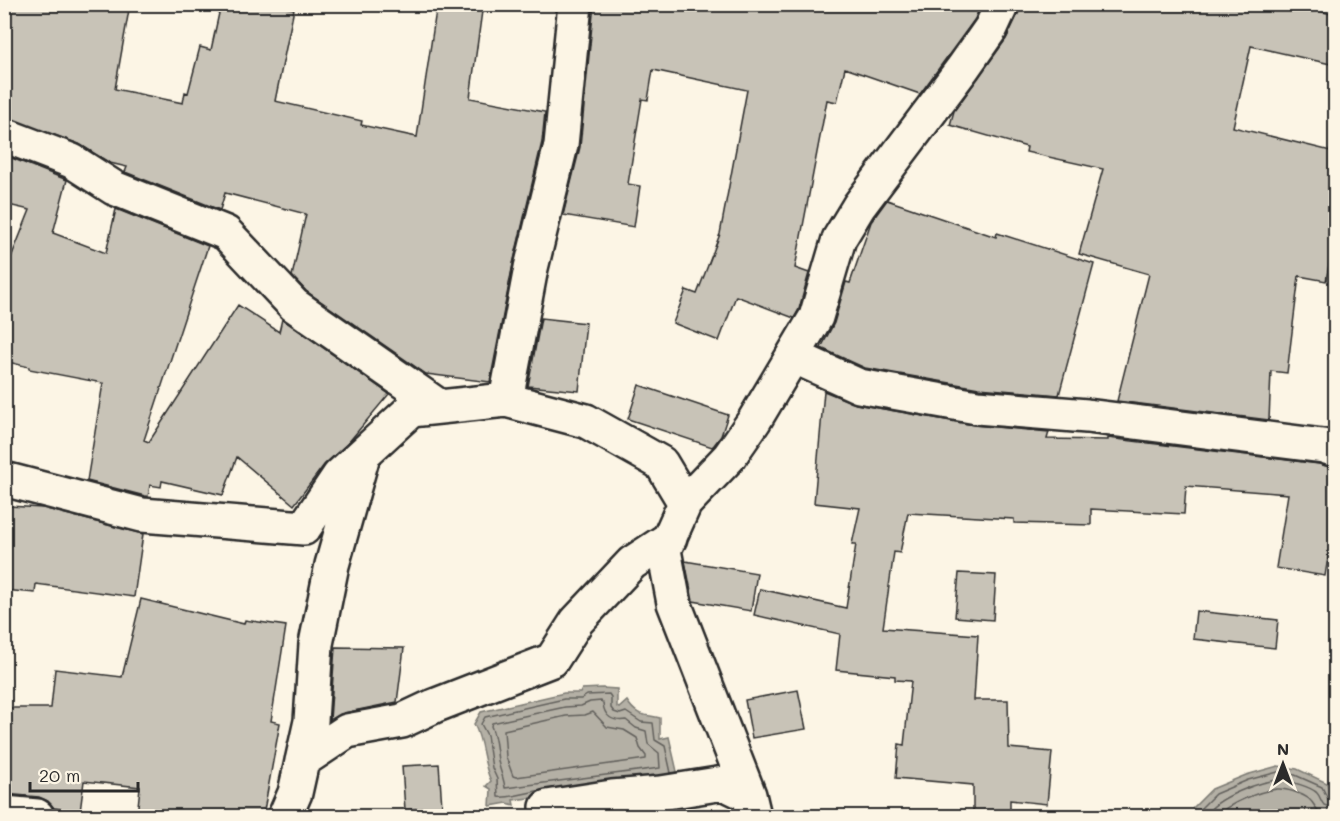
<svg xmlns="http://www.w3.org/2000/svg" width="1340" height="821" font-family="Mali,sans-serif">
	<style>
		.water { fill: #b4b0a5; stroke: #7d7b74; stroke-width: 1.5 }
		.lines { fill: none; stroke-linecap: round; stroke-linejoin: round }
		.shore { stroke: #62605c; stroke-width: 1.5 }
		.building { fill: #c8c3b7; stroke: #2b2b2b; stroke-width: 1.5 }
		.minor-casing { stroke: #2b2b2b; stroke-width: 38 }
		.minor { stroke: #fcf5e5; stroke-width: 33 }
	</style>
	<rect width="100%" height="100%" fill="#fcf5e5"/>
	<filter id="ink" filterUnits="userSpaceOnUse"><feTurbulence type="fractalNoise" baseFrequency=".0167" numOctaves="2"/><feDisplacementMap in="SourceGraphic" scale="12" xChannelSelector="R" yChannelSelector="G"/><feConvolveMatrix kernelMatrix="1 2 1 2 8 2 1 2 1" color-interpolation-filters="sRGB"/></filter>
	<g filter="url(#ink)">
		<!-- water -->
		<path class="water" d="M602,688L617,689V707L619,708L627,701C637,717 644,714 660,718V739L669,737L679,780L513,800L514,805L507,803L490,806L491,789L486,786L491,781C482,762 484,743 474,724L481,712L564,693H580L582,689Z
			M1278,766L1297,769L1327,783L1335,802V816H1191L1195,812L1193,808L1212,789L1246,775Z"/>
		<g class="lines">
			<!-- shore -->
			<path class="shore" d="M601,701L603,703C604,717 613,722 626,720L636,728L646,731L648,744L659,753L660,768L505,788C504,778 499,769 498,760C496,748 496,737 491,726L492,723L565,707L581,706L590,702Z
				M593,712L607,727L624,730L637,738L640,748L646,756V759L516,777L513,776L506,757L504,730L566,716L585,715Z
				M542,790C529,792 508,799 498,797L497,779L492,768L487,735L481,724L485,717L564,699H581L587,695L609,694L611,697V708L614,712L620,714L626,712L641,722L653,723L655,740L665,746L671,773
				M1199,816L1201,808L1215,794L1248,780L1278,772L1295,775L1322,787L1328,799L1336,802
				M1207,816C1211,799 1265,779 1281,780C1289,781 1312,787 1317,793C1320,796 1321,802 1324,805L1336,809
				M1217,816C1227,804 1260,791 1277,789C1286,788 1303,794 1309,799C1316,805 1315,811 1325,816"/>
		</g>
		<!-- building -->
		<path class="building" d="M4,4H130L115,89L183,103L185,92L188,93L200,47L211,50L221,4H270L294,9L275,101L362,121L361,125L417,137L437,4H483L470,98L545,112L542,142L513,264L490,382L426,374L306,291L292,276L306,214L225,193L220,210L125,172L127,167L110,163L79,144L4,117Z
			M594,4H981L975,19L920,94L845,68L837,102L827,100L795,268L809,273L799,309L794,318L736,296L719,341L673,323L686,290L697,294L720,234L747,90L653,70L648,100L642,99L628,184L640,186L634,227L563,215L580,147Z
			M1020,4H1294L1335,15V65L1251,46L1233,127L1335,152V232L1326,281L1299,276L1287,373L1271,371L1269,420L1117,401L1149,274L1079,254L1103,169L1026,152L1027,147L950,125L954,111L1006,39L1019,12Z
			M4,155L67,180L53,233L106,253L116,209L208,246L144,440L149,442L238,305L279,332L282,319L389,394L348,443L324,465L294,505L237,457L223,495L162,481L161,487L150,485L148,497L145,496L87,481L103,383L29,369V367L4,361V275L30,210L4,204Z
			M887,200L996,237L997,233L1094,264L1059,395L979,388L865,368L821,348L834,323L846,282L850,283L871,222Z
			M541,318L586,323L579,391L528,386Z
			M639,385L728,415L721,436L714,445L712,447L628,419Z
			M824,391L856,404L974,425L1049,432L1047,439L1108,440V438L1319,464L1335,468V514L1325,576L1276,568L1288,494L1186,486L1184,514L1091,509V525L1014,523V519L908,513L900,553L894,552L883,628L978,635L974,700H1008L1009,748L1052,752L1047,804L1010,800V816H973V785L896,778L899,744L904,745L911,681L895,680V676L836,670L840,634L754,615L760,589L846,608L856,544H852L860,508L814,503Z
			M8,506L43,508L143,534L134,597L36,584L35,593L4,590V547Z
			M685,561L757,573L751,611L693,601Z
			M959,573L996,575L993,620L955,617Z
			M141,599L244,624L245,620L286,626L271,721L280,723L263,816H137L140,787L84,781L80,812L54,808L48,801L39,797L4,794V708H51L55,669L122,677Z
			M1196,611L1278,620L1275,648L1193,639Z
			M335,647L404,648L397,702L344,713L330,720Z
			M798,690L806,729L752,738L745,700Z
			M439,764L442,807L405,810L402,766Z"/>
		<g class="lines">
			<!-- minor casing -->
			<g class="minor-casing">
				<path id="minor" d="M575,4L561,145L531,268L506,400L586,421L661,463L685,503
					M4,135L72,161L114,188L226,233L294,305L440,407
					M793,356L859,386L977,407L1087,416L1323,446L1336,450
					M4,479L142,515L304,528L339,476L411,410L506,400
					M302,761L347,731L402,721L434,706L552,660L577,621L632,563L670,538
					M547,807L612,797L661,793L724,783L749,795
					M4,813L37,816
					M285,816L295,793L311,721L316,644L332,565L362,459
					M754,816L749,795L674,603L664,550L685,503L729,457L754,421L816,317L839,239L859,206L963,68L991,28L1002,4"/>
			</g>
			<!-- minor -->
			<use href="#minor" class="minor"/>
		</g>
	</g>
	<!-- margin -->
	<rect width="1340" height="821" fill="none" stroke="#fcf5e5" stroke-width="24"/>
	<rect x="12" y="12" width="1316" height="797" fill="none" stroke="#2b2b2b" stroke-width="2" filter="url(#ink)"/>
	<!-- north arrow -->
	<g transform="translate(1283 764)" stroke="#fcf5e5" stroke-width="4.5" paint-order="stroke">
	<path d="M0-4.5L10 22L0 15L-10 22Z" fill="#2b2b2b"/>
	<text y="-9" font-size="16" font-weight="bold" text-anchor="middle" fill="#2b2b2b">N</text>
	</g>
	<!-- scale -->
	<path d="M30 782v9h108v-9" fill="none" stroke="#2b2b2b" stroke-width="3"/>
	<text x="39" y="782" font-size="18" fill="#2b2b2b" stroke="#fcf5e5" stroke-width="4.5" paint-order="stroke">20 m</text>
</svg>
